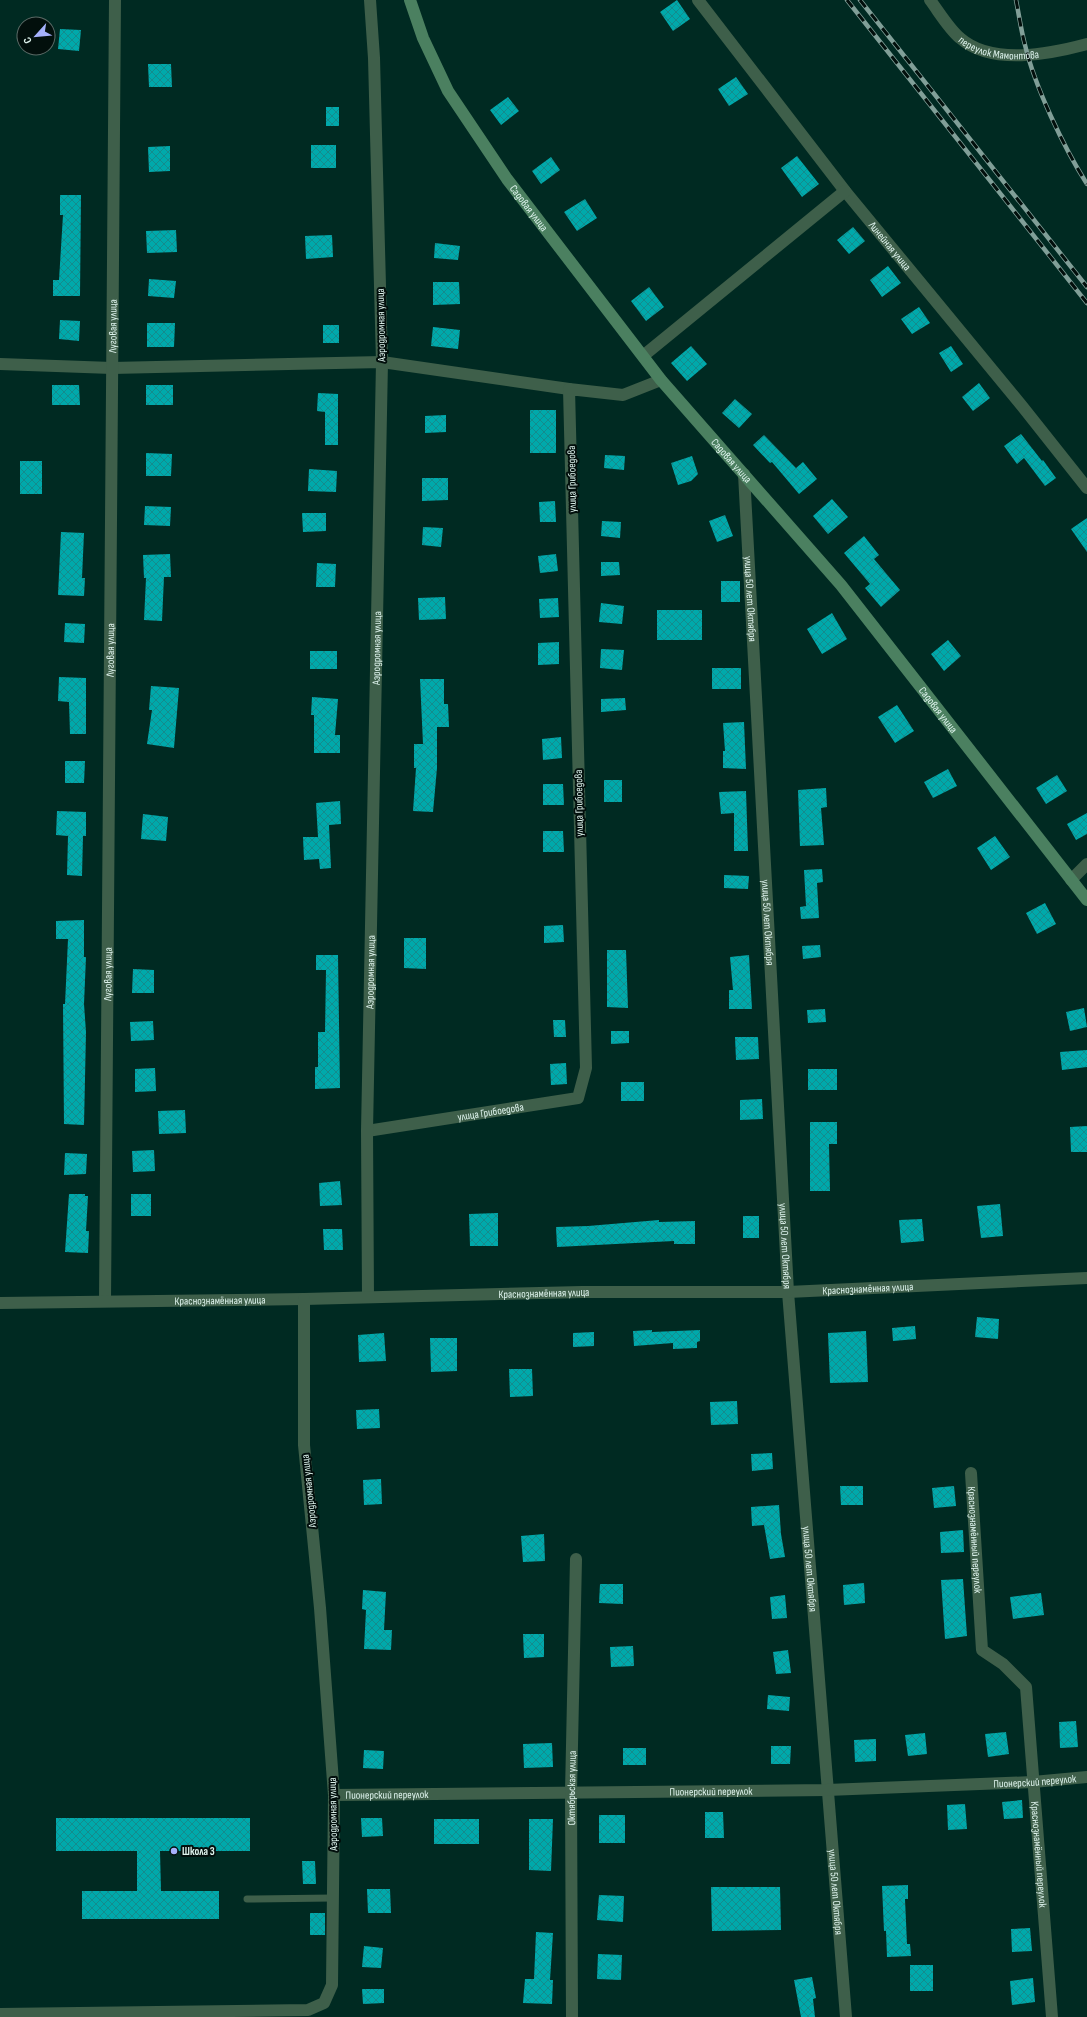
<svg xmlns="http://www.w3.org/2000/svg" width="1087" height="2017" font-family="'Sofia Sans Condensed',sans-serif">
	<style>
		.building { fill: url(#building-cross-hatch) }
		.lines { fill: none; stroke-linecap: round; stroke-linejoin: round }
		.lane { stroke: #3e5f4a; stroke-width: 7 }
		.street { stroke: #3e5f4a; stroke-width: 12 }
		.secondary { stroke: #4b8060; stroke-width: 12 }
		.rail-casing { stroke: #819f98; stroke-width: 4.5 }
		.rail { stroke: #020f0c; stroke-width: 3; stroke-dasharray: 9; stroke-linecap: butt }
		.poi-dot { fill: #a5b1fc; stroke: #020f0c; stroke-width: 1.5 }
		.labels { text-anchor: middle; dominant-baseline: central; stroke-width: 4; stroke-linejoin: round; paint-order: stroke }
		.street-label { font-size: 11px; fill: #def3ed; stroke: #020f0c }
		.poi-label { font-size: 11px; font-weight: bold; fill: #def3ed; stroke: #020f0c; text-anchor: start }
	</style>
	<defs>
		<pattern id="building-cross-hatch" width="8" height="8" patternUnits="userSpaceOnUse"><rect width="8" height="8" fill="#00a9ab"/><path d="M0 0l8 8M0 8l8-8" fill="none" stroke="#148c8d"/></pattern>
	</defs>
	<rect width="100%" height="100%" fill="#002a22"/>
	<!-- building -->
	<path class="building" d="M677,0L690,19L673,31L660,12Z
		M60,29L81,30L79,51L58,49Z
		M148,64H171L172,87H149Z
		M736,77L748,94L729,106L718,89Z
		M508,97L519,111L501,125L490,110Z
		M326,107H339V126H326Z
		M311,145H336V168H311Z
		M170,146V171L149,172L148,147Z
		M797,156L819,184L802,197L781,168Z
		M551,157L560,170L541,184L532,171Z
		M60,195H81L80,296H53V280H59L63,215H60Z
		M585,199L597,218L577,231L564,212Z
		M853,227L865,241L849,254L837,240Z
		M176,230L177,252L147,253L146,231Z
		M332,235L333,257L306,259L305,236Z
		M435,243L460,246L458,260L434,258Z
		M888,266L901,283L882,297L870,280Z
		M149,279L176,281L174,298L148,296Z
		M433,282H459L460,304L433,305Z
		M649,287L664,307L646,321L631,301Z
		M919,307L930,323L912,334L901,319Z
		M60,320L80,321L79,341L59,339Z
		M147,323H175L174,347H147Z
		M323,325H339V343H323Z
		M433,327L460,330L458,349L431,346Z
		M691,346L707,364L687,381L671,363Z
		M951,346L963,364L951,372L939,353Z
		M979,383L990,398L973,411L962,397Z
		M52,385H79L80,405H52Z
		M146,385H173V405H146Z
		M318,393L338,394V445H325V412L317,411Z
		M735,399L752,414L739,428L722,413Z
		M530,410H556V453H530Z
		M446,415V432L425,433V416Z
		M1021,434L1042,461L1043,460L1056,478L1045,486L1024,458L1017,464L1004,446Z
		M764,435L796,468L803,462L817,479L799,494L772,462L770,463L753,445Z
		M146,453L172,454L171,476H146Z
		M605,455L625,456L624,470L604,468Z
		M692,456L698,474L691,481L678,485L671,463Z
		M20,461H42V494H20Z
		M309,469L337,471L336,492L308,491Z
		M422,478H448V500L422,501Z
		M832,499L848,517L828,534L813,516Z
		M555,501L556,522H540L539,502Z
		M145,506L171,507L170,526L144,525Z
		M302,513H326V531L303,532Z
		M725,515L733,536L717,542L709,521Z
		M1087,518V552L1071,529Z
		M602,521L621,522L620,538L601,536Z
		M423,527L443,528L441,547L422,545Z
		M61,532L84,533L82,578H85L84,596L58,595Z
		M864,536L879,555L874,559L900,590L881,607L865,588L870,584L844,553Z
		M170,554L171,577H164L162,621L144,620L146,578H144L143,555Z
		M556,554L558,571L540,573L538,556Z
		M601,562H619L620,575L601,576Z
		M317,563L336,564L335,587H316Z
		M721,581H740V602H721Z
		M445,597L446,619L419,620L418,598Z
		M558,598L559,617L540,618L539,599Z
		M601,603L624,606L622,624L599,622Z
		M657,610H702V640H657Z
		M832,613L847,639L822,654L807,629Z
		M65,623L85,624L84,643L64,642Z
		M948,640L961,656L944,671L931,654Z
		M559,642V664L538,665V643Z
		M601,649L624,650L622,670L600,668Z
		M310,651H337V669H310Z
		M712,668H741V689H712Z
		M59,677L86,678V734H70L69,702L58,701Z
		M420,679H444V704H448L449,727H437V768L433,812L413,811L416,768H414V744H423Z
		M151,686L179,688L174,748L147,744L152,710H149Z
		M312,697L338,699L335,735H340V753H314V715H311Z
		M625,698L626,710L601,712V699Z
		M897,705L914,731L895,743L878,717Z
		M744,722L746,769L723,768V751H725L723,723Z
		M561,737L562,758L543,760L542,739Z
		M65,761H85L84,783H65Z
		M948,769L957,786L933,798L924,782Z
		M1057,775L1067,791L1046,804L1036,788Z
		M604,780H622V802H604Z
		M543,784H563L564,805H543Z
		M826,788L827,807L821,808L824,845L800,846L798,790Z
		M746,791L748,851H734V813L721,814L719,792Z
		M340,801L341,824L329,825L331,868L320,869L319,859L304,860L303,837H318L316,803Z
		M57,811L86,812V836H83L82,876L67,875L68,836L56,835Z
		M1087,813V834L1076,840L1067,824Z
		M143,814L168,817L166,841L141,839Z
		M543,831H563L564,852H543Z
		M995,836L1010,857L991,870L977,848Z
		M822,869L823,882L817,883L819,918L801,919L800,907L806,906L804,870Z
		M724,875L749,876L748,889L724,888Z
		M1045,903L1056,924L1037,934L1026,913Z
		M84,920V957H86L84,1004L86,1032L84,1125L64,1124L63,1004H65L68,939H56V921Z
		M563,925L564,942L544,943V926Z
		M404,938H426V969L404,968Z
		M820,945L821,957L803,959L802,946Z
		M607,950H626L628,1008L607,1007Z
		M316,955H338L340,1088L315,1089V1067H318V1032H325L326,970H316Z
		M749,955L752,1009H729V990H733L730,957Z
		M133,969L154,970V993H132Z
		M1084,1008L1087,1027L1070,1031L1066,1012Z
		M825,1009L826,1022L808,1023L807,1010Z
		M553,1020H565L566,1037H554Z
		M153,1021L154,1040L131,1041L130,1022Z
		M611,1031H629V1043L611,1044Z
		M735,1037H758L759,1059L736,1060Z
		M1087,1050V1067L1062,1070L1060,1052Z
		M566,1063L567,1084L551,1085L550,1064Z
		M155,1068L156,1091L135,1092V1069Z
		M808,1069H837V1090H808Z
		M621,1082H644V1101H621Z
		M762,1099L763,1119L740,1120V1100Z
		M185,1110L186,1133L159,1134L158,1111Z
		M810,1122H837V1144H829L830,1191H810Z
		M1087,1126V1152H1071L1070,1127Z
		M154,1150L155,1171L133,1172L132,1151Z
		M65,1153L87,1154L86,1174L64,1175Z
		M340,1181L342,1205L320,1206L319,1183Z
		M69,1194H85V1196H88L86,1231H89L88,1253L65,1252Z
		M131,1194H151V1216H131Z
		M1000,1204L1003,1236L981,1238L977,1206Z
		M498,1213V1246H470L469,1214Z
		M743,1216H759V1238H743Z
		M922,1219L924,1241L901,1243L899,1220Z
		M659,1220V1222L695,1221V1244H674V1241L557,1247L556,1227L588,1226Z
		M323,1229H342L343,1250H324Z
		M977,1317L999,1319L998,1339L975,1337Z
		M915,1326L916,1339L893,1341L892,1328Z
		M652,1330V1332L700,1330V1341L697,1342V1348L673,1349V1343L634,1346L633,1331Z
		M866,1331L868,1382L830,1383L828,1333Z
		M594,1332V1346L573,1347V1333Z
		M384,1333L386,1361L359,1362L358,1335Z
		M430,1338H457V1371L431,1372Z
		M509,1369H532L533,1396L510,1397Z
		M737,1401L738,1424L711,1425L710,1402Z
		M379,1409L380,1428L357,1429L356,1410Z
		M772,1453L773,1469L752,1471L751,1454Z
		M381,1479L382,1504L364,1505L363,1480Z
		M840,1486H863V1505H841Z
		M954,1486L956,1506L934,1508L932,1488Z
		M779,1505L781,1534L785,1557L770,1559L764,1525L752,1526L751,1507Z
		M963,1530L964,1552L941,1553L940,1532Z
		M544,1534L545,1561L523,1562L521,1536Z
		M963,1579L967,1636L945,1639L941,1580Z
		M864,1583L865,1603L844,1605L843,1585Z
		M600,1584H623V1604L599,1603Z
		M363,1590L386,1592L384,1630H392L391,1650L364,1649L366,1610L362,1609Z
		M1041,1593L1044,1615L1013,1619L1010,1597Z
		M785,1595L787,1618L772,1619L770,1597Z
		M523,1634H544V1657L524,1658Z
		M633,1646L634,1666L611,1667L610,1647Z
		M788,1650L791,1673L776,1674L773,1652Z
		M768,1695L790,1697L789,1711L767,1709Z
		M1076,1721L1078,1747L1060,1748L1059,1722Z
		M1006,1732L1009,1754L988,1757L985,1734Z
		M925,1733L927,1754L908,1756L905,1735Z
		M876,1739V1761L855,1762L854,1740Z
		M552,1743L553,1767L524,1768L523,1744Z
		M771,1746H791L790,1764H771Z
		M623,1748H646V1765H623Z
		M364,1750L384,1751L383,1769L363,1768Z
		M1022,1800L1023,1818L1004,1819L1002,1802Z
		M965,1804L967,1829L948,1830L947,1805Z
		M705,1812H723L724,1838H705Z
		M599,1815H625V1843H599Z
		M56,1818H250V1851H160L161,1891H219V1919H82V1891H137V1851H56Z
		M361,1818H382L383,1836L362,1837Z
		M434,1819H479V1844H434Z
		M529,1819H553L551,1871L529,1870Z
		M302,1861H315L316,1884H303Z
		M908,1885V1899H905L907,1944H910L911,1956L887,1957L886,1931H884L882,1886Z
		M711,1887H780L781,1930L712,1931Z
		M367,1889H390L391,1913H368Z
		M599,1895L624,1896L623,1922L597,1920Z
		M310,1913H325V1935H310Z
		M1030,1928L1032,1951L1012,1952L1011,1929Z
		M536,1932L553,1933L550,1980H553L552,2004L523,2003L525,1979H534Z
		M364,1946L383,1948L381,1968L362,1967Z
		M598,1954L622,1955L621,1980L597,1979Z
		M910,1965H933V1991H910Z
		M812,1977L816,1998L813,1999L815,2017H801L794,1980Z
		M1033,1978L1035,2002L1012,2005L1010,1981Z
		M362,1989H384V2003L363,2004Z"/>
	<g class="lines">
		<!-- lane -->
		<path class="lane" d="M247,1899L333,1898"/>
		<!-- street -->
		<g class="street">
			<path id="s1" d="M698,0L845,191L1022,406L1087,488"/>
			<path id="s2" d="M930,0C939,12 949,29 960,38C992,66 1050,54 1087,44"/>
			<path d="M643,356L845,191"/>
			<path d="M0,364L112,368L382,362L569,389"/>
			<path id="s3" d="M744,474L788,1292L846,2017"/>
			<path d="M1071,880L1087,864"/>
			<path id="s4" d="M367,1131L578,1098L586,1068L569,389L623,395L661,380"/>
			<path id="s5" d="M368,1297L367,1131L382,362L374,58L370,0"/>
			<path id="s6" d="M105,1301L115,0"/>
			<path id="s7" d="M0,1303L304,1299L582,1292H788L1087,1278"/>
			<path id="s8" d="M971,1473L982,1650L1003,1664L1026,1687L1052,2017"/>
			<path id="s9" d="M334,1795L827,1790L1033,1782L1087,1777"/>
			<path d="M0,2014L308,2010L324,2003L332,1985L334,1795L320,1608L304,1445V1299"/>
			<path id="s10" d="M572,2017L571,1792L576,1559"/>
		</g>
		<!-- secondary -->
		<path class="secondary" id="s11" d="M410,0L423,38L448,91L507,179L661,380L841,585L1087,900"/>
		<!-- rail casing -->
		<g class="rail-casing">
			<path id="rail" d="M847,0L1087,303
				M860,0L1087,287
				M1016,0C1019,15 1021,30 1025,45C1035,87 1064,148 1087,184"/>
		</g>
		<!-- rail -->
		<use href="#rail" class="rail"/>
	</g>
	<!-- markers -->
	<circle class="poi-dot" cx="174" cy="1851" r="4"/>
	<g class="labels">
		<!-- street labels -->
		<g class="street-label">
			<text stroke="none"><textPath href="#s2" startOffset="90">переулок Мамонтова</textPath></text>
			<text stroke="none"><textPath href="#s11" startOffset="241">Садовая улица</textPath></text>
			<text stroke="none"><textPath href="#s1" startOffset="312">Линейная улица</textPath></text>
			<text transform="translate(381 325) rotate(-91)">Аэродромная улица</text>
			<text stroke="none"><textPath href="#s6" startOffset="975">Луговая улица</textPath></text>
			<text stroke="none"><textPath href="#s11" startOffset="565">Садовая улица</textPath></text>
			<text transform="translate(572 479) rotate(-91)">улица Грибоедова</text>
			<text stroke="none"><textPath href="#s3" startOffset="125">улица 50 лет Октября</textPath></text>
			<text stroke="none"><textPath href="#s5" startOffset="649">Аэродромная улица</textPath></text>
			<text stroke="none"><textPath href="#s6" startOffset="651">Луговая улица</textPath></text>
			<text stroke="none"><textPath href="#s11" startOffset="889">Садовая улица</textPath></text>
			<text transform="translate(579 803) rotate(-91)">улица Грибоедова</text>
			<text stroke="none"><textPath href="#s3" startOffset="449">улица 50 лет Октября</textPath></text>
			<text stroke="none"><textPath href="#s5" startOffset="325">Аэродромная улица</textPath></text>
			<text stroke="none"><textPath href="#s6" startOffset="327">Луговая улица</textPath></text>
			<text stroke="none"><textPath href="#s4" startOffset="125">улица Грибоедова</textPath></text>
			<text stroke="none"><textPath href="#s3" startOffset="773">улица 50 лет Октября</textPath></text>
			<text stroke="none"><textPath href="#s7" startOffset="868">Краснознамённая улица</textPath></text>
			<text stroke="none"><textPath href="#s7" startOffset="544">Краснознамённая улица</textPath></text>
			<text stroke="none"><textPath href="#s7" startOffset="220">Краснознамённая улица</textPath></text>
			<text transform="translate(309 1491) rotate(-96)">Аэродромная улица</text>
			<text stroke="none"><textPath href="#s8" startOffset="67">Краснознамённый переулок</textPath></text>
			<text stroke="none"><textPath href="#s3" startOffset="1097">улица 50 лет Октября</textPath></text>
			<text stroke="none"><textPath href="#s9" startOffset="701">Пионерский переулок</textPath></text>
			<text stroke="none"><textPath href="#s10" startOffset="229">Октябрьская улица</textPath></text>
			<text stroke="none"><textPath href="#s9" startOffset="377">Пионерский переулок</textPath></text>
			<text stroke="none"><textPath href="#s9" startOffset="53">Пионерский переулок</textPath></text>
			<text transform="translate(333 1814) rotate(-91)">Аэродромная улица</text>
			<text stroke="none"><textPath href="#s8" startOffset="403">Краснознамённый переулок</textPath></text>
			<text stroke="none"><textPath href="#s3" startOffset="1421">улица 50 лет Октября</textPath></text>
		</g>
		<!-- poi labels -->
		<g class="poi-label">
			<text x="182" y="1851">Школа 3</text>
		</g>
	</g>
	<!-- north arrow -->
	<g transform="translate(36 36) rotate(243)"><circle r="19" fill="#020f0c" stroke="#5a6a66"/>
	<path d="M0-3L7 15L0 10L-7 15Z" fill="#a5b1fc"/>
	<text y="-6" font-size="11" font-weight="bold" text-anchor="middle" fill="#def3ed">С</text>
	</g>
</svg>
